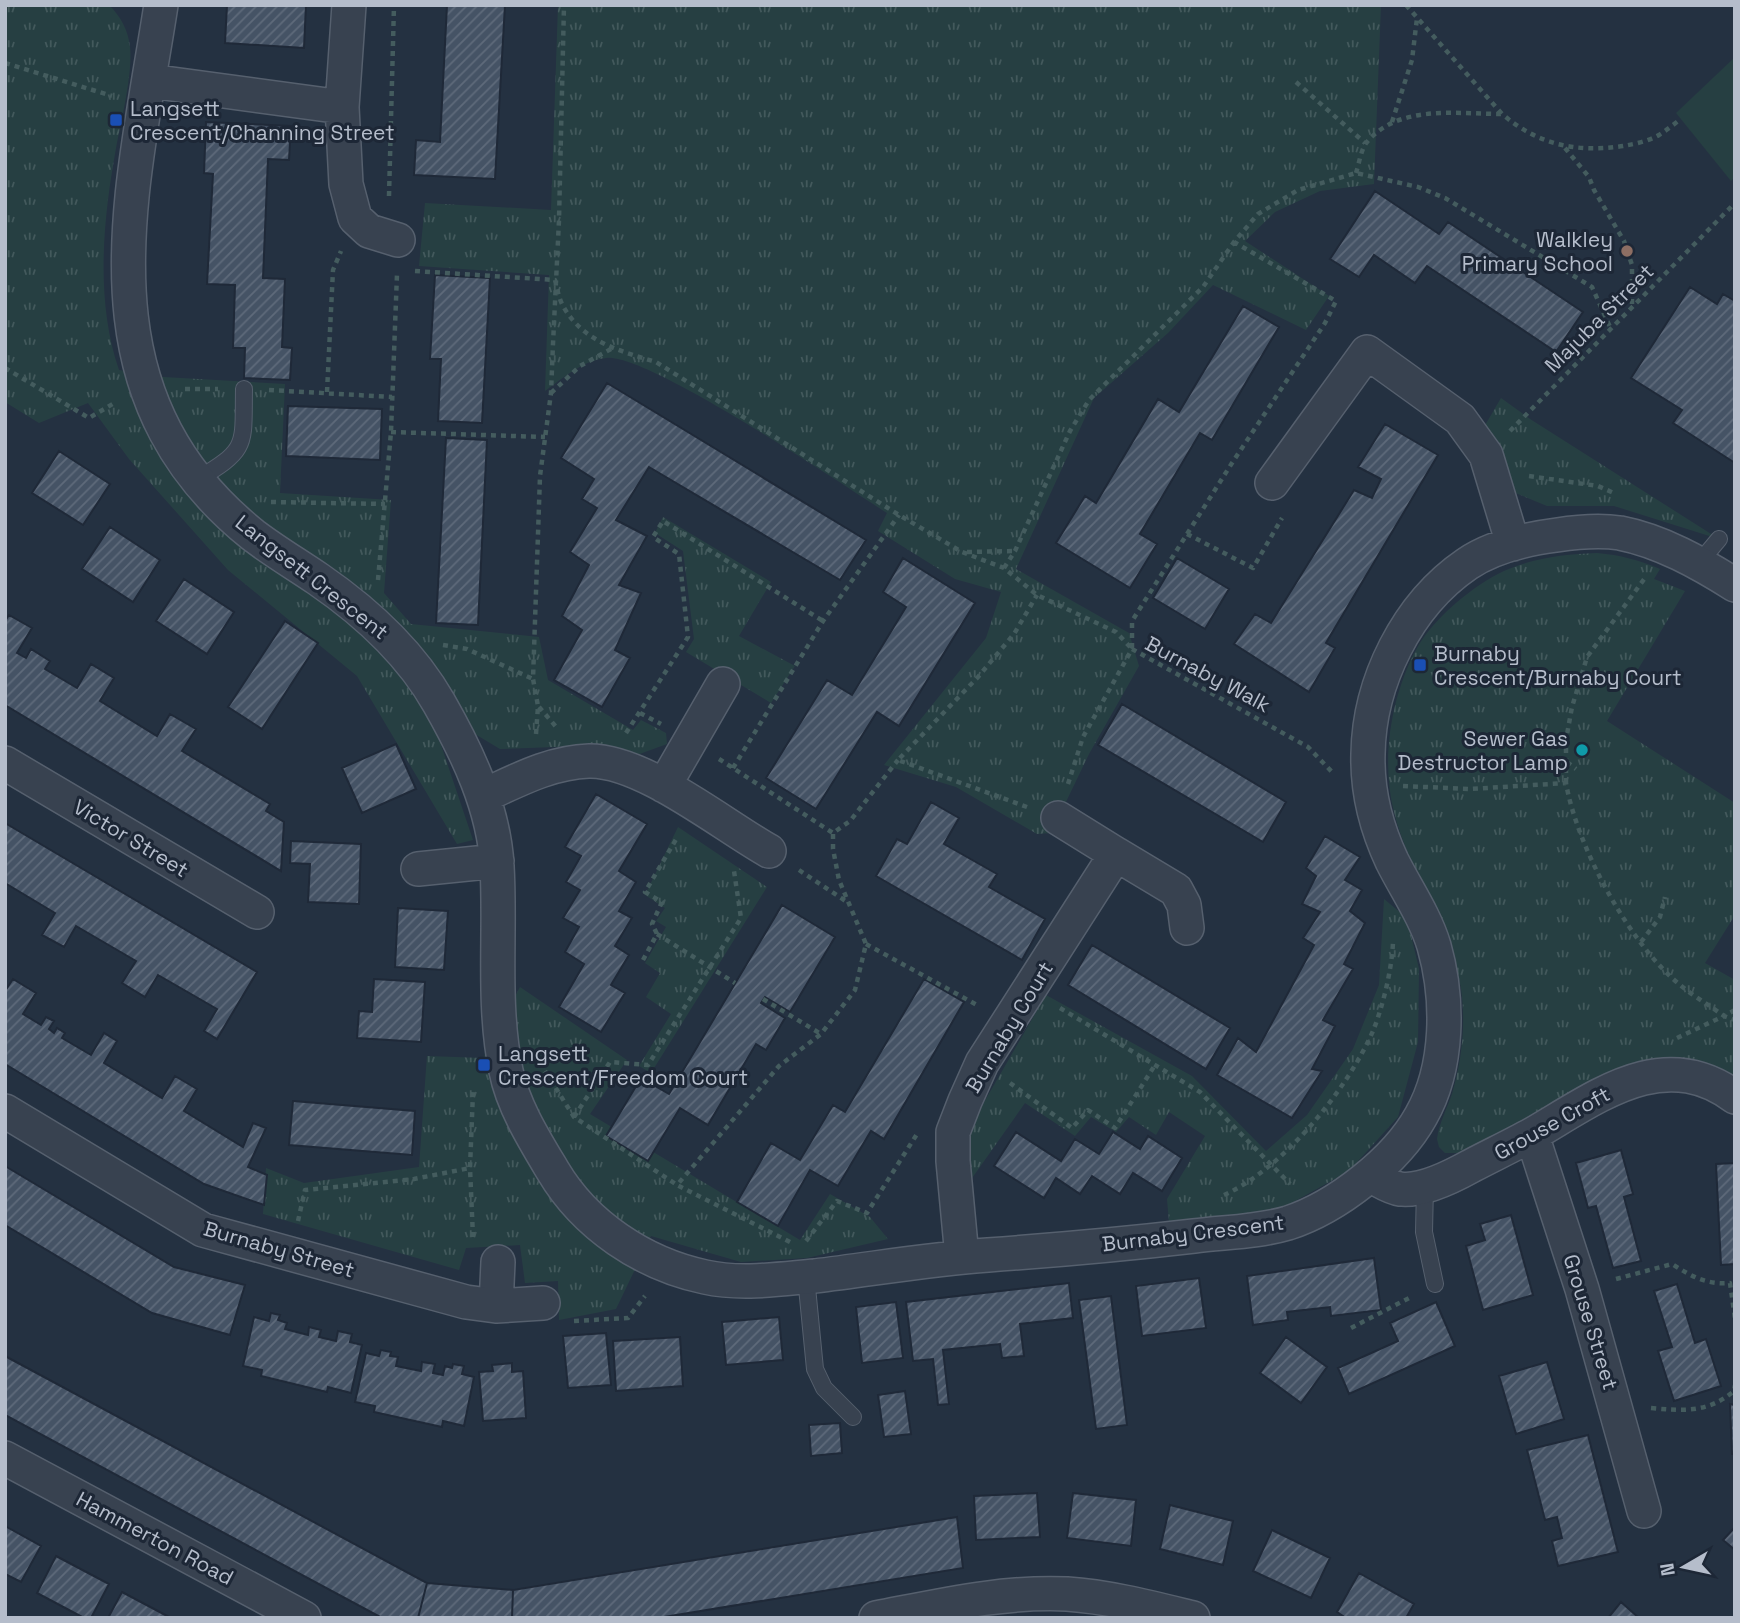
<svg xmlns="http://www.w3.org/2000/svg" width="1740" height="1623" font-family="'Space Grotesk',sans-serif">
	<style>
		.grass { fill: url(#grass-tufts) }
		.pitch { fill: #263f42 }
		.building { fill: url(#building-hatch); stroke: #1f2938; stroke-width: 2 }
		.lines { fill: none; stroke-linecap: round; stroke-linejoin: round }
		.lane-casing { stroke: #56606e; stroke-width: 18 }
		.street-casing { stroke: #56606e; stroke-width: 36 }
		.path { stroke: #445c5e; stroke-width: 4.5; stroke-dasharray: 5 5; stroke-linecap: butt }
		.lane { stroke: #384250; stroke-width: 16 }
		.street { stroke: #384250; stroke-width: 33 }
		.transit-dot { fill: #1a4fb4; stroke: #1d2736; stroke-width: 2.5 }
		.education-dot { fill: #8d6e63; stroke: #1d2736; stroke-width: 2.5 }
		.culture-dot { fill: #0f9aa8; stroke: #1d2736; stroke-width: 2.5 }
		.labels { text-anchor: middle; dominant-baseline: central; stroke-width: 6; stroke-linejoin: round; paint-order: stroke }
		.poi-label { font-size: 21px; fill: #b5bdcb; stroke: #1d2736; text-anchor: start }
		.street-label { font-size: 21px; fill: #b5bdcb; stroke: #1d2736 }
	</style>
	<defs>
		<pattern id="grass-tufts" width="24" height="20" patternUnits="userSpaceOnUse" patternTransform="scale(1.75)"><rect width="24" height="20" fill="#263f42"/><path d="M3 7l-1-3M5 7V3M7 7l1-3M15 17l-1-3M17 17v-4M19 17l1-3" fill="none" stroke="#43595c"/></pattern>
		<pattern id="building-hatch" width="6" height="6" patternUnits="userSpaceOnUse" patternTransform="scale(1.75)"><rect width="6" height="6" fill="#455365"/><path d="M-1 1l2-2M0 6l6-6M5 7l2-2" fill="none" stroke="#5e6a7a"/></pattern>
	</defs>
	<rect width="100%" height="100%" fill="#243141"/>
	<!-- grass -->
	<path class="grass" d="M5,5H109C121,17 128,30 130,47C133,72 121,122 116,148C103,220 95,300 119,370L163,377L285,384L280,493L391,500L384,593L411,624L539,637L548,680L633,730L641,720L666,733L667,744L634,756L581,746L500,749L475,734L441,745L473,840L457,844L357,676L228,570L129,459L88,403L39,423L5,402Z
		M558,5H1381L1374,184L1320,191L1275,212L1245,241L1329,296L1306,330L1213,285L1168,333L1094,398L1016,569L1129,633L1139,666L1089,754L1051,833L1037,834L956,787L884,765L986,638L1001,592L955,579L878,531L887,513C841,484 648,353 606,358C582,361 563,378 545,391L549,275L419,266L425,203L551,210Z
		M1501,398L1530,419L1719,539L1614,506H1547L1513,492L1509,474L1484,427Z
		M663,517L771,582L739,636L795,666L771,703L686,652L694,639L683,551L655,533Z
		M1597,553C1620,555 1639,560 1660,569L1654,579L1685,591L1607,721L1735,803V915L1705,963L1735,980V1081L1617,1073L1460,1153H1445L1439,1147L1437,1139C1439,1123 1447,1109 1452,1094C1462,1060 1466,1024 1461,989C1451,921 1409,874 1394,812C1380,758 1392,690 1420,643C1437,616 1475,584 1504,571C1533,558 1566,554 1597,553Z
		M678,827L767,887L651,1073L639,1066L671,1014L646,997L660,973L645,963L666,927L656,921L665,908L645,895Z
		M1384,899L1407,918L1419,969L1418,1042L1398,1117L1349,1171L1279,1210L1169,1222L1167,1199L1205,1136L1169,1112L1156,1135L1129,1117L1116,1132L1091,1117L1075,1136L1025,1103L970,1181L968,1154L972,1123L1046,995L1192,1076L1266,1151L1307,1115L1353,1049L1379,985Z
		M520,987L627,1060L590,1114L800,1240L830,1194L870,1217L888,1239L807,1258L741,1262L651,1236L616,1309L559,1320L558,1281L525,1283L520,1245L466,1248L459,1270L263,1214L266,1168L304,1183L419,1167L427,1056L483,1058Z"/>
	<!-- pitch -->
	<path class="pitch" d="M1735,57V177L1731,181L1676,113Z"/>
	<!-- building -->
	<path class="building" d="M227,5H306L304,48L225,43Z
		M447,5H505L495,179L414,175L416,140L440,142Z
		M206,122L291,126L289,160L268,159L263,278L285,279L282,347L292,348L290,380L244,378L245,348H233L235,285L207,284L213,174L204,173Z
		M1375,191L1439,234L1448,222L1583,312L1556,352L1427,266L1415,283L1374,255L1359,277L1330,259Z
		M435,275L490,278L482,423L438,421L441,359H430Z
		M1690,287L1717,304L1723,294L1735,301V463L1673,423L1682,410L1631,378Z
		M1243,306L1279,327L1212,440L1200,433L1140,534L1157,544L1130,588L1056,543L1085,496L1096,503L1158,399L1179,412Z
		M607,383L866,540L840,580L649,467L616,520L647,536L619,585L641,593L615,650L630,658L602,707L554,680L582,630L562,616L589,565L570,552L597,508L582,499L594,479L561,458Z
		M288,406L382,409L380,460L286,456Z
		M1385,424L1438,455L1326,643L1335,648L1309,692L1234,644L1255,614L1271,623L1354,490L1372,498L1381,479L1358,467Z
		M446,438L487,440L478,625L436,623Z
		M59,451L110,484L83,525L32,493Z
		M110,527L160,560L133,602L82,569Z
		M903,558L975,603L899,726L877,712L816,809L766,778L827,680L852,695L906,607L883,592Z
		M1177,558L1229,589L1205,629L1153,598Z
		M184,579L234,612L207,654L156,621Z
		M9,615L32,628L17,653L26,658L31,649L50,661L45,669L77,688L91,664L114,678L100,701L157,736L170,714L196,729L182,751L270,804L266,811L284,822L281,871L5,705V621Z
		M285,621L318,643L262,729L228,707Z
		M1122,704L1286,802L1263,842L1098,745Z
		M396,744L416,789L362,813L342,768Z
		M596,794L647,824L619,871L636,882L619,911L632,918L615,946L629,955L611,985L625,993L601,1032L559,1007L584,964L565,952L579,927L563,918L580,890L566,882L581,856L565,847Z
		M931,802L959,818L944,844L997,874L989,887L1045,919L1022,960L876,876L897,839L907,844Z
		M5,823L257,972L217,1039L204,1031L217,1009L158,975L145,997L122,983L136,961L76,926L64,947L42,935L55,913L5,883Z
		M1325,836L1360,857L1345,880L1362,890L1350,911L1365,923L1344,964L1353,969L1323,1020L1335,1026L1312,1069L1322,1071L1292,1118L1217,1075L1238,1038L1256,1052L1314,945L1303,938L1320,912L1302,904L1316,876L1306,868Z
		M291,841L361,844L359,904L308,902L310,864L290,863Z
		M782,905L835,937L790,1012L765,997L761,1003L785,1018L766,1050L756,1044L708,1125L680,1108L648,1161L606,1136L641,1078L669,1094Z
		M398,908L448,911L444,970L395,967Z
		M1092,945L1230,1028L1206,1069L1068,985Z
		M13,979L36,993L23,1014L41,1025L46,1017L54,1021L49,1029L54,1033L57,1028L65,1033L62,1038L91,1055L104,1033L117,1041L104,1063L162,1098L175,1076L197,1089L184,1111L243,1147L253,1123L266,1128L248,1167L267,1175L264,1205L204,1184L5,1064V991Z
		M374,979L425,982L421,1042L357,1038L359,1011L372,1012Z
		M924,979L964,1002L884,1139L871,1131L838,1186L810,1170L778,1226L737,1202L771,1143L800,1160L833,1105L845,1112Z
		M293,1101L415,1111L412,1155L289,1145Z
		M1016,1132L1061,1161L1075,1139L1099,1154L1113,1132L1140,1149L1148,1136L1182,1158L1162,1191L1133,1173L1120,1194L1092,1176L1080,1194L1056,1178L1044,1198L994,1166Z
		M1621,1150L1633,1194L1624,1197L1641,1261L1613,1268L1596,1206L1588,1208L1576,1163Z
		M1735,1163V1264L1721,1265L1716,1164Z
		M5,1166L174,1267L245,1285L230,1335L152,1313L5,1225Z
		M1511,1215L1533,1295L1483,1310L1466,1246L1485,1240L1480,1224Z
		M1374,1258L1381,1310L1331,1316L1330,1307L1287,1312L1288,1320L1253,1325L1247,1276Z
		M1199,1278L1206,1328L1142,1336L1136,1286Z
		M1069,1283L1073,1318L1020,1324L1024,1356L1002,1358L1000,1344L943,1350L949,1404L938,1405L933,1359L913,1361L906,1302Z
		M1677,1284L1695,1343L1706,1339L1721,1386L1674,1401L1658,1351L1672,1347L1654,1291Z
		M1111,1296L1127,1425L1096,1429L1079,1300Z
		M896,1302L903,1358L862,1363L856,1307Z
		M1436,1302L1455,1346L1349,1394L1338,1368L1398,1341L1390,1323Z
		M271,1313L280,1315L278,1320L287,1323L285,1329L308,1335L309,1327L321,1330L319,1337L336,1341L338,1331L352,1334L350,1342L362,1345L351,1393L328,1387L327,1392L261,1376L262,1370L243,1366L254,1317L269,1321Z
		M779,1317L783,1360L726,1365L722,1322Z
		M606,1333L611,1385L568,1388L563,1336Z
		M680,1337L683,1386L616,1391L613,1341Z
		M1286,1337L1327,1367L1301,1403L1260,1373Z
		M381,1350L391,1352L390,1356L398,1357L396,1366L421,1371L422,1362L435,1364L433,1373L443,1375L445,1366L452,1368L453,1364L464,1366L462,1374L474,1377L464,1426L443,1421L442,1427L374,1412L375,1406L355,1402L366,1353L379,1356Z
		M5,1356L427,1583L418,1618H382L5,1415Z
		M1547,1362L1564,1419L1516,1434L1499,1376Z
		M512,1363V1372L523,1371L526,1418L483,1421L479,1372L493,1371L492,1365Z
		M905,1391L911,1434L884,1437L878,1395Z
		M1730,1404L1735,1405V1454H1732Z
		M840,1423L842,1453L811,1456L809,1425Z
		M1588,1435L1618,1552L1558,1566L1552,1541L1562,1538L1557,1517L1545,1520L1527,1450Z
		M1037,1493L1040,1537L976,1540L974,1496Z
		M1073,1493L1136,1500L1131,1546L1067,1538Z
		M1170,1505L1233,1521L1223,1565L1160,1549Z
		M957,1517L963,1568L658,1618H512L513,1590Z
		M5,1526L41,1546L21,1582L5,1574Z
		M1735,1527V1550L1723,1540Z
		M1272,1530L1330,1558L1311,1598L1253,1571Z
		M56,1556L109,1584L91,1618H84L37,1593Z
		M1359,1573L1414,1604L1406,1618H1346L1337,1612Z
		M427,1583L513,1590L512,1618H418Z
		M122,1592L171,1618H108Z
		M1621,1602L1639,1618H1608Z"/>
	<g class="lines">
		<!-- lane casing -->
		<g class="lane-casing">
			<path id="lane" d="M198,479C249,449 243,445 244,389
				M1699,563L1719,539
				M1425,1186L1424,1232L1435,1284
				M806,1277L815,1369L824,1388L853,1417"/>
		</g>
		<!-- street casing -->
		<g class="street-casing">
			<path id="street" d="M161,5C131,199 75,392 253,535C274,551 296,564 318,579C366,612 410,652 439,703C467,752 494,808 497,866C501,934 492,1003 506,1071C513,1106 535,1141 553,1171C585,1225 643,1264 705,1277C741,1285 779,1279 815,1276C873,1269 931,1259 988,1255C1057,1250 1125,1244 1194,1236C1224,1232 1258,1232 1288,1223C1337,1207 1396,1161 1421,1116C1449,1067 1449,999 1434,946C1425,916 1406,889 1392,861C1376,827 1367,791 1368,754C1369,682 1407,605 1467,564C1492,547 1526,539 1557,535C1577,532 1599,530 1620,533C1661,541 1700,563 1735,585
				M349,5L342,107L346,184L355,218L369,231L398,240
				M150,81L342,107
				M1272,483L1367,352L1460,419L1486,455L1513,544
				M5,763L257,912
				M664,786L723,684
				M483,796C516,781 551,762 589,761C643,760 721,824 769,851
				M1116,854L1176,890L1184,905L1187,928
				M418,869L497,861
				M5,1111L203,1230L466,1302L496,1306L543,1303
				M1532,1135L1582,1289L1644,1511
				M1371,1176C1379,1180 1391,1188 1400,1189C1422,1192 1453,1176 1471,1166C1492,1155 1513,1145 1533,1134C1597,1097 1663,1044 1735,1097
				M962,1257L953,1161V1132L965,1101L982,1063L1116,854L1058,818
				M496,1306L498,1262
				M5,1458L304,1618
				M876,1618C939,1606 1003,1591 1067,1594C1110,1597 1152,1608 1193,1618"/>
		</g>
		<!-- path -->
		<path class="path" d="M1406,5L1502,114C1538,145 1577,153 1623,146C1635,144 1649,141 1659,135C1667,130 1674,124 1681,119
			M5,63L112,96
			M1296,82L1365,143
			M1392,122L1412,60L1417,18
			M1565,148L1589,177L1594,190L1624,241L1632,265V306
			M1356,173C1359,164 1361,149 1367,142C1399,104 1457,114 1501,114
			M389,196L394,5
			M415,271L555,280C557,288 559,299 563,306C583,342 620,351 656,362L899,515L962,552L1004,568L1037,595L1116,632L1132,649
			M5,368L89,418L116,402
			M185,389H218
			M269,390L392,397
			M327,392L333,270L341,251
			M551,393L580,366L611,349
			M1510,431L1735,203
			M391,432L545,437
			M1529,476L1598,486L1616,494
			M271,502L385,504
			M1187,534L1253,568L1282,518
			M967,552L1015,551
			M1004,568L1015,551L1070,431L1089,400L1203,287L1234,242L1258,214L1298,190L1356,173L1418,187L1445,198L1592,287L1610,327
			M378,580L391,432L397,274
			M443,645L467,649L533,679
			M1132,648V621L1232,463L1325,323L1336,301L1234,242
			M539,707L558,729
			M640,713L661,724
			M626,733L688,637L679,554L653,537L663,521L823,621
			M536,734L538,706L533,679L540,476L551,393L553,344L559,220L564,5
			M719,759L833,833
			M1567,762L1576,769
			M733,768L823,621L899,515
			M1566,783V740L1572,707L1587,657L1645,578
			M1068,784L1083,737L1132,649L1308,747L1333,773
			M1403,786L1470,789L1566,783C1577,847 1629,943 1679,984C1693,996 1709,1005 1724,1016L1735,1010
			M1027,807L898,760L978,677L1014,634L1037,595
			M799,870L850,904
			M657,934L735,983
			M1641,942L1660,917L1665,897
			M866,944L977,1005
			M643,960L657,934L652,924L662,902L645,892L678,836
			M763,999L821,1034
			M1060,1008L1200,1092L1290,1184
			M1677,1038L1724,1016L1735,1020
			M545,1071L574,1117L677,1185
			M1010,1083L1072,1128L1088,1110L1115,1128L1155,1065
			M574,1117L610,1062L648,1065L741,918L734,871
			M1224,1195C1284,1168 1347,1090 1373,1031C1383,1006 1392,969 1393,942
			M298,1221L305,1190L414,1179L470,1168
			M473,1237L470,1168L473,1092
			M806,1241L837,1201L867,1213L917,1134
			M790,1242L677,1185L779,1066L821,1034L855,990L866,944L839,880L833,849V833L850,821L898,760
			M1616,1279L1672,1264C1691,1276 1706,1285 1730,1283L1735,1319
			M574,1321L628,1318L645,1296
			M1351,1328L1413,1296
			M1651,1408C1683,1411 1708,1413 1734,1391L1735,1385"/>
		<!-- lane -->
		<use href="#lane" class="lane"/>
		<!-- street -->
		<use href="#street" class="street"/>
	</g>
	<!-- markers -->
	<g class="transit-dot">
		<rect x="109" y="113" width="14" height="14" rx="3.5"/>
		<rect x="1413" y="658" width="14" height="14" rx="3.5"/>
		<rect x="477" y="1058" width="14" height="14" rx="3.5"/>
	</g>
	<circle class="education-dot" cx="1627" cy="251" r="7"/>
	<circle class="culture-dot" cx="1582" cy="750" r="7"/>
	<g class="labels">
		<!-- poi labels -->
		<g class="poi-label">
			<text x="130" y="108">Langsett<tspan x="130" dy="24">Crescent/Channing Street</tspan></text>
			<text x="1613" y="239" text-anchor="end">Walkley<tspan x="1613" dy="24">Primary School</tspan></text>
			<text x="1434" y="653">Burnaby<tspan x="1434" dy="24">Crescent/Burnaby Court</tspan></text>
			<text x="1568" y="738" text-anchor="end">Sewer Gas<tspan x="1568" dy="24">Destructor Lamp</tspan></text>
			<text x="498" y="1053">Langsett<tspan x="498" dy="24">Crescent/Freedom Court</tspan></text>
		</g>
		<!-- street labels -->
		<g class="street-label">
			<text transform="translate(1599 318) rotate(-45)">Majuba Street</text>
			<text transform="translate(312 577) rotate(38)">Langsett Crescent</text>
			<text transform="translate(1208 674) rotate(28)">Burnaby Walk</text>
			<text transform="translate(131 838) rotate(31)">Victor Street</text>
			<text transform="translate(1009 1027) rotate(-59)">Burnaby Court</text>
			<text transform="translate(1552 1123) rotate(-29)">Grouse Croft</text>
			<text transform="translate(1193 1233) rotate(-7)">Burnaby Crescent</text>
			<text transform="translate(279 1249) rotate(16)">Burnaby Street</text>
			<text transform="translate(1591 1322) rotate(73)">Grouse Street</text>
			<text transform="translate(155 1538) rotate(28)">Hammerton Road</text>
		</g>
	</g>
	<!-- border -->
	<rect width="1740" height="1623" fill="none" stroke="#b5bdcb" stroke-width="14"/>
	<!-- north arrow -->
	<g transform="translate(1684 1567) rotate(261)" stroke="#1d2736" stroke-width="5" paint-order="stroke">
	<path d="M0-5L12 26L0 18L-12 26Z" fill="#b5bdcb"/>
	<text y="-10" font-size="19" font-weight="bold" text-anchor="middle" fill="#b5bdcb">N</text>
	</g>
</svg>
